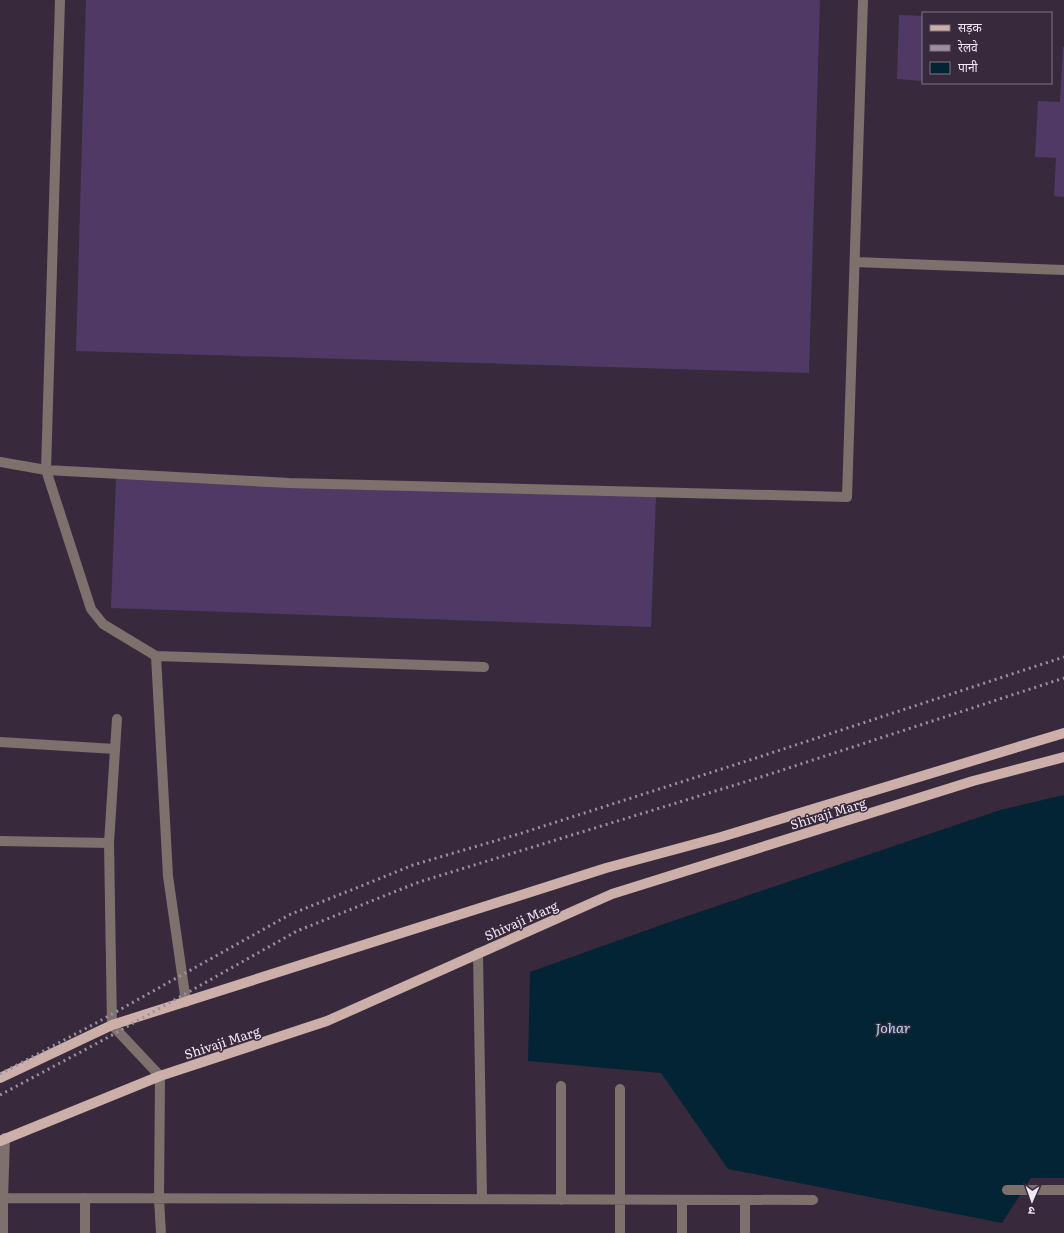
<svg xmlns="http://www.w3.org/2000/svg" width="1064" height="1233" font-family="Literata,'Noto Sans Devanagari',serif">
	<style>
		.water { fill: #032433 }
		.building { fill: #503965 }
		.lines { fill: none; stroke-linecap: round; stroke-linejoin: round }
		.minor { stroke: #7e706d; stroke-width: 10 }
		.major { stroke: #ccafa9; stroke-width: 10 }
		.rail { stroke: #9c8f9f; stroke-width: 3; stroke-dasharray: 2 4; stroke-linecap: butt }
		.labels { text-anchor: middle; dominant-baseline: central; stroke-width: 3; stroke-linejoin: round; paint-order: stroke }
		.street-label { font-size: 13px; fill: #f2e7f4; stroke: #39293d }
		.water-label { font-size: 14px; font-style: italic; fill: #abddf9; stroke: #39293d }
	</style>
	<rect width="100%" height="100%" fill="#39293d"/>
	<!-- water -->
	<path class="water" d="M1064,795V1178H1031L1002,1223L728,1169L661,1073L528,1061L530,972L664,924L1000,810Z"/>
	<!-- building -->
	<path class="building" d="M86,0H820L809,373L76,351Z
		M899,15L923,16V81L897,79Z
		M1063,47H1064V197L1054,196L1056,158L1035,157L1038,101L1060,102Z
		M116,477L656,497L651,627L111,608Z"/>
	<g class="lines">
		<!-- minor -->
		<path class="minor" d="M60,0L46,470L91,609L103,624L156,656
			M855,262L1064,270
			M0,462L46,470L289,483L847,497L863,0
			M117,719L109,843L112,1025L160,1076L159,1199L161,1233
			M0,742L115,749
			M0,841L109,843
			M478,953L482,1199
			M186,1002L168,876L156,656L484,667
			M1007,1190H1064
			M3,1198L813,1200
			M85,1198V1233
			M561,1200V1086
			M745,1200V1233
			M3,1233V1198L5,1138
			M620,1233V1089
			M682,1233V1200"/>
		<!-- major -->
		<path class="major" d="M0,1078L112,1025L606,868L721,837L1064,733
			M0,1141L160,1076L327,1021L612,894L973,781L1064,757"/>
		<!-- rail -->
		<path class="rail" d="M0,1074L96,1023L289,915L413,865L522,833L756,758L1064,657
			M0,1095L105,1039L297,931L419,882L761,777L1064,678"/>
	</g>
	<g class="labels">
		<!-- street labels -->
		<g class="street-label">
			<text transform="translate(828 813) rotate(-17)">Shivaji Marg</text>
			<text transform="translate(521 920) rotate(-24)">Shivaji Marg</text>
			<text transform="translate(222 1042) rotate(-18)">Shivaji Marg</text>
		</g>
		<!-- water labels -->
		<g class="water-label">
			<text x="893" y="1027">Johar</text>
		</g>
	</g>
	<!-- legend -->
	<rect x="922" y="12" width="130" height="72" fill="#39293d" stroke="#837586"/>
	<rect x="930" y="25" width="20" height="6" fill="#ccafa9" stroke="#837586"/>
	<text x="958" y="32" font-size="12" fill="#f2e7f4">सड़क</text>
	<rect x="930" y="45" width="20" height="6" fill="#9c8f9f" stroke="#837586"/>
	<text x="958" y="52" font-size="12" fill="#f2e7f4">रेलवे</text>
	<rect x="930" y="62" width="20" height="12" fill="#032433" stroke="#837586"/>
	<text x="958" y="72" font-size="12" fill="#f2e7f4">पानी</text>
	<!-- north arrow -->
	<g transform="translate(1032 1201) rotate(182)" stroke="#39293d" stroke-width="3" paint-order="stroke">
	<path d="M0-3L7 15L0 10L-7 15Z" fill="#f2e7f4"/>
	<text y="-6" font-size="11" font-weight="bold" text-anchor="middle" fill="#f2e7f4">उ</text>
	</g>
</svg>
